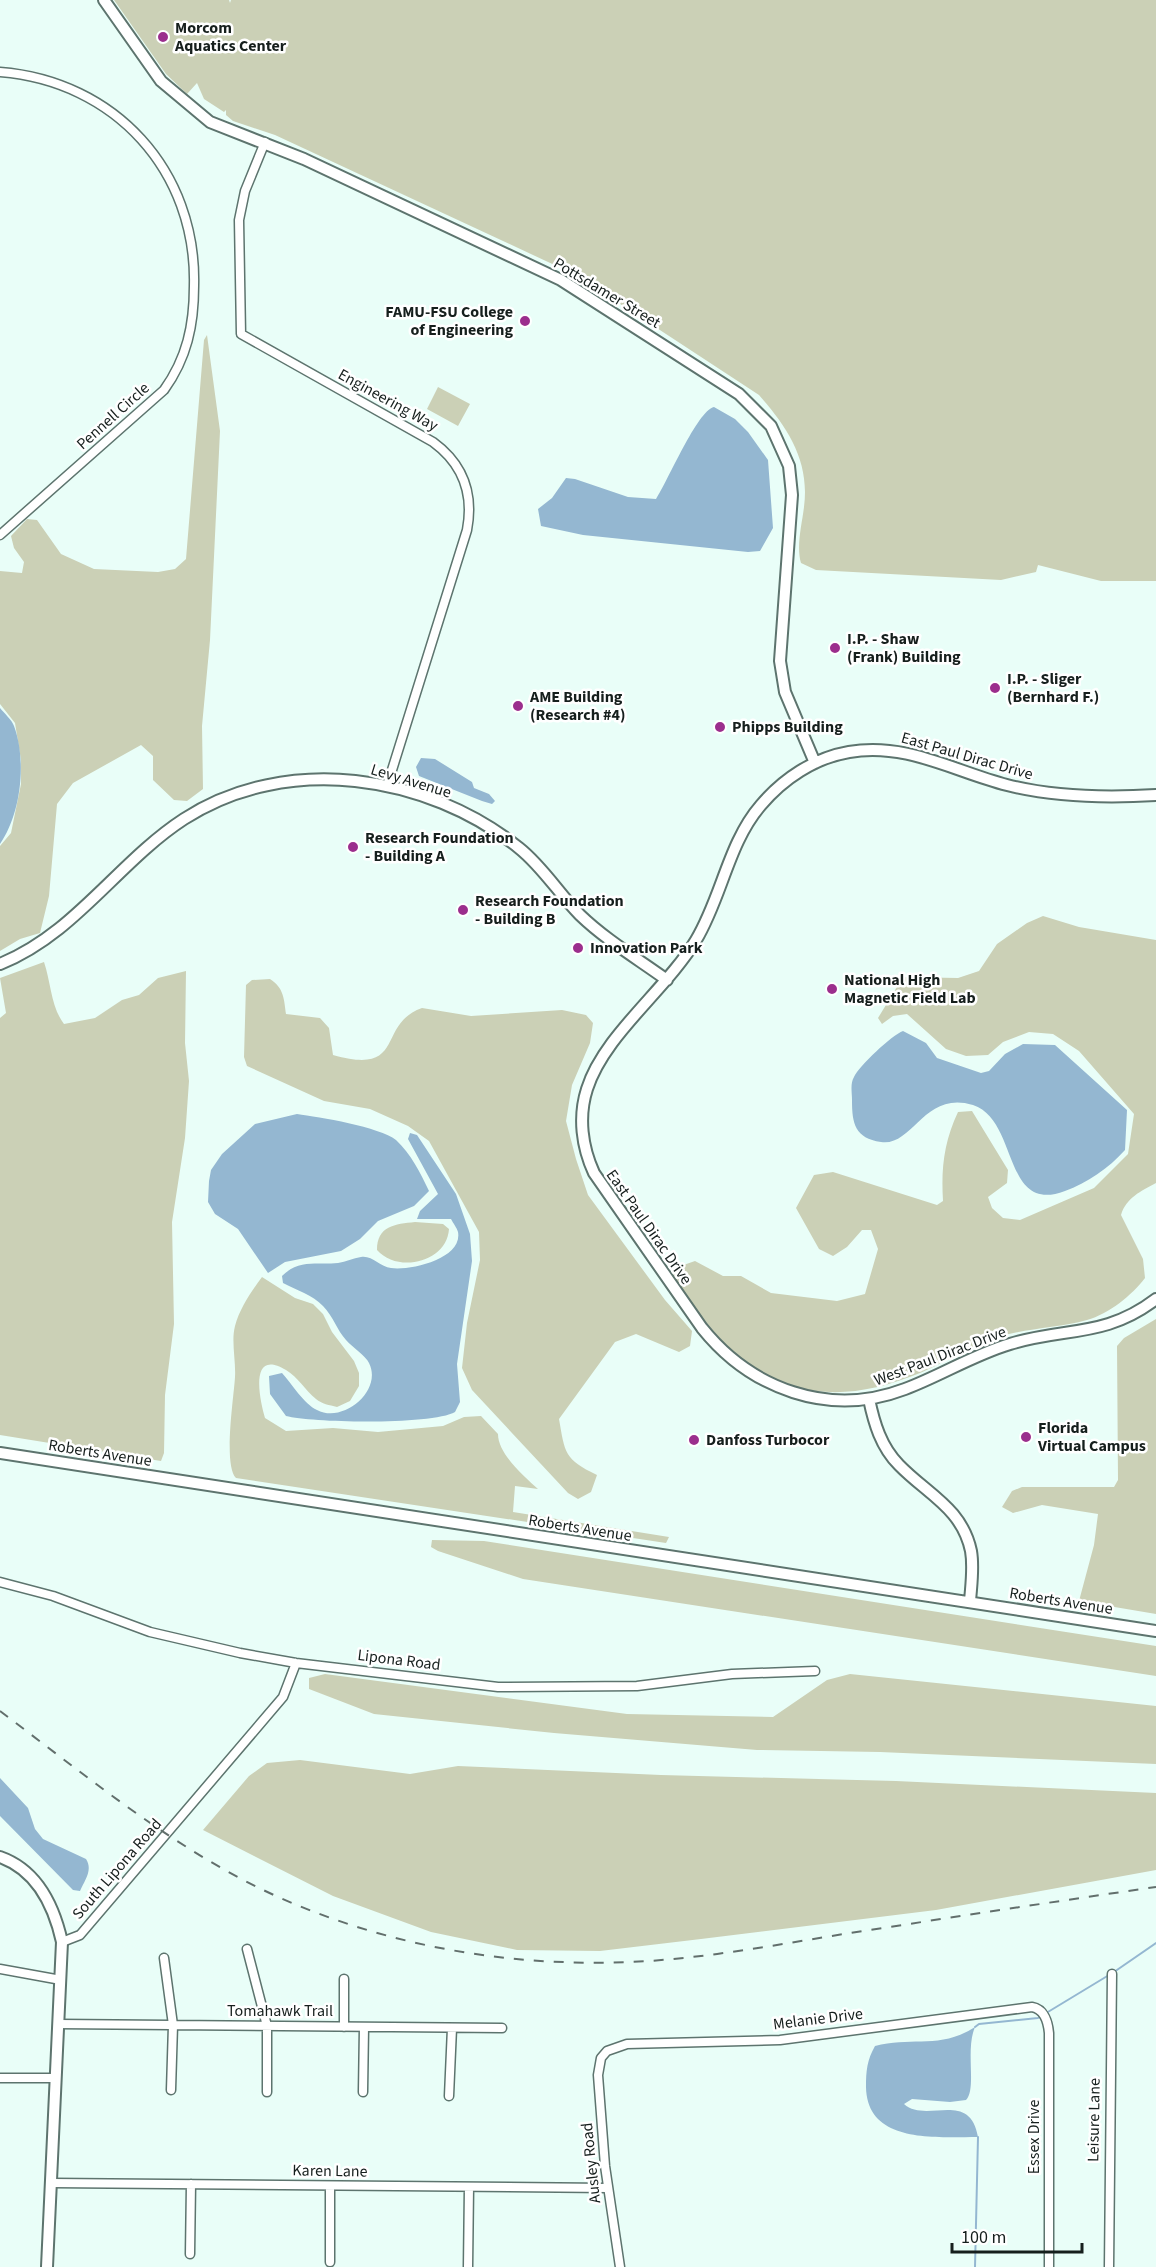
<svg xmlns="http://www.w3.org/2000/svg" width="1156" height="2267" font-family="'Source Sans 3',sans-serif">
	<style>
		.green { fill: #cbd0b6 }
		.water { fill: #94b7d1 }
		.lines { fill: none; stroke-linecap: round; stroke-linejoin: round }
		.stream { stroke: #94b7d1; stroke-width: 2 }
		.minor-casing { stroke: #5d746e; stroke-width: 11 }
		.tertiary-casing { stroke: #5d746e; stroke-width: 14 }
		.minor { stroke: #fff; stroke-width: 8 }
		.tertiary { stroke: #fff; stroke-width: 10 }
		.rail { stroke: #626f6c; stroke-width: 2; stroke-dasharray: 10 10; stroke-linecap: butt }
		.poi-dot { fill: #9b2e8d; stroke: #fff; stroke-width: 2 }
		.labels { text-anchor: middle; dominant-baseline: central; stroke-width: 5; stroke-linejoin: round; paint-order: stroke }
		.poi-label { font-size: 16px; font-weight: bold; fill: #161f1d; stroke: #fff; text-anchor: start }
		.street-label { font-size: 16px; fill: #161f1d; stroke: #fff }
	</style>
	<rect width="100%" height="100%" fill="#e9fef8"/>
	<!-- green -->
	<path class="green" d="M114,0H229L230,3L231,0H1156V581H1101L1038,565L1036,572L1001,580L816,570L801,563C796,546 802,524 804,507C810,461 788,428 759,395L576,275L275,135L233,121L226,115V110L224,112L204,99L197,83L187,94L166,74Z
		M207,335L220,431L210,640L202,726L203,789L187,801L174,800L153,780V756L141,745L73,783L57,804L49,896L40,933L20,939L0,951V846L11,833L21,784V760L15,723L0,704V571L22,573L24,562L14,548L11,536L27,519L37,520L61,554L94,569L158,572L175,569L186,559L204,340Z
		M438,387L470,404L458,426L427,409Z
		M1043,916L1079,927L1156,940V1183C1141,1191 1126,1198 1121,1215L1143,1259L1145,1278C1132,1295 1109,1314 1087,1320C1058,1328 1027,1328 998,1337C970,1345 947,1362 920,1373C849,1402 786,1402 727,1346C706,1326 689,1298 672,1275L675,1268L695,1261L723,1276H741L771,1293L837,1301L865,1294L878,1249L871,1230H862L847,1247L833,1256L819,1249L796,1208L814,1175L833,1172L937,1205L943,1201C941,1168 944,1142 958,1112L972,1111L1008,1170L1007,1183L988,1197L992,1208L1003,1218L1020,1220L1094,1188L1128,1154L1134,1114L1079,1051L1053,1034L1029,1032L1003,1042L988,1055L966,1056L946,1049L907,1014L893,1016L882,1024L878,1018L903,977L958,978L979,971L997,944L1027,923Z
		M44,962C51,983 51,1007 64,1024L95,1018L122,1000L139,995L158,978L186,971L185,1043L189,1081L185,1138L172,1222L174,1324L165,1395L164,1453L161,1461L0,1435V1018L6,1013L0,978Z
		M270,979C284,988 284,999 286,1014L320,1018L329,1028L333,1055C407,1076 376,1024 422,1008L471,1016L562,1010L586,1015L593,1023L590,1043L572,1085L566,1121L576,1159L588,1195L665,1300L692,1331L690,1346L679,1352L636,1334L615,1342L559,1419C565,1453 564,1459 597,1475L591,1492L578,1499L568,1493L472,1390L462,1368L467,1323L480,1260L479,1232L429,1141L408,1126L370,1109L324,1101L247,1066L244,1057L246,985L252,980Z
		M415,1222L443,1224L449,1229C447,1262 398,1274 377,1250C377,1226 395,1224 415,1222Z
		M262,1277L295,1298L313,1304L323,1314L332,1332L354,1361L359,1373V1386L350,1401L337,1407C329,1405 322,1404 316,1399C305,1390 298,1377 286,1370C248,1347 260,1401 265,1418L286,1431L333,1428L378,1432L443,1426L464,1417L481,1416L498,1434C498,1454 524,1476 538,1489L515,1486L513,1512L669,1537L666,1543L236,1478C223,1465 234,1396 235,1377C236,1361 231,1341 235,1326C240,1308 251,1292 262,1277Z
		M1156,1319V1614L1079,1601L1094,1545L1098,1514L1042,1505L1013,1513L1002,1507L1012,1491L1022,1487H1114L1118,1480L1117,1346L1124,1338Z
		M432,1540L484,1541L1156,1646V1676L523,1579L438,1551L431,1547Z
		M325,1674L627,1714L773,1717L827,1680L850,1674L1156,1706V1764L880,1752L757,1750L554,1733L374,1714L309,1689V1678Z
		M300,1760L410,1774L458,1766L661,1775L896,1781L1156,1793V1870L936,1910L701,1939L600,1951L517,1950L431,1932L333,1896L203,1830L249,1776L267,1763Z"/>
	<!-- water -->
	<path class="water" d="M714,407L735,419L748,432L768,460L773,528L760,551L748,552L583,535L541,526L538,509L552,498L566,478L575,479L628,497L656,499C668,481 697,411 714,407Z
		M0,708C4,713 12,720 14,726C27,761 21,814 0,844Z
		M421,758L435,759L472,782L474,788L489,794L495,801L492,804L482,801L419,776L416,767Z
		M903,1031L926,1043L937,1058L981,1073L989,1071L1005,1054L1023,1044L1055,1045L1127,1110L1125,1150C1109,1168 1087,1183 1065,1191C1002,1215 1019,1120 973,1105C924,1090 913,1147 881,1142C855,1138 852,1124 852,1100C852,1093 850,1083 854,1077C859,1066 892,1035 903,1031Z
		M297,1114C319,1117 380,1127 396,1140C411,1154 420,1172 429,1191L414,1206L378,1221L360,1239L341,1251L285,1262L268,1273L238,1229L215,1214L208,1202L209,1181L211,1170L222,1154L255,1124Z
		M410,1133L417,1135L456,1194L470,1234L472,1261L457,1364L460,1402L455,1412C433,1425 313,1423 286,1416L270,1394L269,1376L282,1373C292,1384 304,1404 317,1410C343,1424 383,1391 369,1363C366,1356 352,1347 346,1340C337,1330 333,1316 323,1306C313,1295 296,1290 283,1283L282,1276C299,1259 316,1265 338,1263C346,1262 353,1258 361,1257C372,1255 380,1267 391,1268C409,1271 463,1259 458,1232C457,1228 453,1223 451,1219H417L420,1211L438,1194L408,1139Z
		M0,1778L28,1808L35,1829L43,1839L86,1859C93,1870 85,1880 80,1891L73,1890L0,1816Z
		M975,2027C965,2050 977,2088 966,2100L950,2102L912,2099L904,2104C926,2124 970,2089 978,2137C936,2137 867,2144 866,2087C866,2071 867,2060 875,2046C912,2036 939,2050 975,2027Z"/>
	<g class="lines">
		<!-- stream -->
		<path class="stream" d="M1114,1972L1156,1943
			M975,2027L979,2024L1038,2018L1109,1975
			M975,2267L978,2137"/>
		<!-- minor casing -->
		<g class="minor-casing">
			<path id="minor" d="M0,72C115,81 197,171 194,286C194,325 187,358 164,390L0,535
				M265,142L245,191L239,220L241,334L433,442C463,464 474,493 467,530L387,786
				M0,1582L53,1596L150,1632L240,1653L296,1663L498,1687L637,1686L732,1674L815,1671
				M62,1942L80,1935L283,1697L296,1663
				M247,1949L267,2026V2092
				M164,1958L173,2025L171,2090
				M0,1969L61,1980
				M344,1979V2027
				M58,2024L502,2028
				M0,2078H56
				M363,2092L364,2027
				M449,2096L452,2028
				M52,2183L608,2188
				M190,2254L191,2184
				M330,2262V2186
				M468,2267L469,2187
				M620,2267L605,2166L598,2075L601,2058L607,2051L627,2044L780,2040L1032,2007C1044,2009 1048,2022 1049,2033V2267
				M1109,2267L1112,1974"/>
		</g>
		<!-- tertiary casing -->
		<g class="tertiary-casing">
			<path id="tertiary" d="M104,0L161,81L210,122L304,159L561,280L739,394L771,426L789,466L792,495L780,661L785,692L815,763
				M1156,795C1107,798 1054,797 1007,785C953,771 906,742 849,752C814,758 783,779 761,805C728,843 722,897 696,940C666,990 604,1035 587,1089C578,1117 582,1147 594,1173L702,1328C751,1389 829,1418 905,1389C940,1376 973,1355 1010,1344C1065,1327 1105,1338 1156,1299
				M0,964C75,934 118,862 184,819C286,753 427,774 519,848C543,867 559,894 580,915C606,940 638,959 667,980
				M869,1399C874,1423 881,1447 899,1465C927,1494 962,1508 971,1551C974,1568 971,1586 970,1602
				M0,1453L1156,1631
				M0,1857C37,1870 54,1906 62,1942L47,2267"/>
		</g>
		<!-- minor -->
		<use href="#minor" class="minor"/>
		<!-- tertiary -->
		<use href="#tertiary" class="tertiary"/>
		<!-- rail -->
		<path class="rail" d="M0,1711C88,1777 175,1850 276,1896C394,1949 521,1969 649,1961C721,1956 792,1942 863,1931C961,1916 1058,1901 1156,1887"/>
	</g>
	<!-- markers -->
	<g class="poi-dot">
		<circle cx="163" cy="37" r="6"/>
		<circle cx="525" cy="321" r="6"/>
		<circle cx="835" cy="648" r="6"/>
		<circle cx="995" cy="688" r="6"/>
		<circle cx="518" cy="706" r="6"/>
		<circle cx="720" cy="727" r="6"/>
		<circle cx="353" cy="847" r="6"/>
		<circle cx="463" cy="910" r="6"/>
		<circle cx="578" cy="948" r="6"/>
		<circle cx="832" cy="989" r="6"/>
		<circle cx="1026" cy="1437" r="6"/>
		<circle cx="694" cy="1440" r="6"/>
	</g>
	<g class="labels">
		<!-- poi labels -->
		<g class="poi-label">
			<text x="175" y="28">Morcom<tspan x="175" dy="18">Aquatics Center</tspan></text>
			<text x="513" y="312" text-anchor="end">FAMU-FSU College<tspan x="513" dy="18">of Engineering</tspan></text>
			<text x="847" y="639">I.P. - Shaw<tspan x="847" dy="18">(Frank) Building</tspan></text>
			<text x="1007" y="679">I.P. - Sliger<tspan x="1007" dy="18">(Bernhard F.)</tspan></text>
			<text x="530" y="697">AME Building<tspan x="530" dy="18">(Research #4)</tspan></text>
			<text x="732" y="727">Phipps Building</text>
			<text x="365" y="838">Research Foundation<tspan x="365" dy="18">- Building A</tspan></text>
			<text x="475" y="901">Research Foundation<tspan x="475" dy="18">- Building B</tspan></text>
			<text x="590" y="948">Innovation Park</text>
			<text x="844" y="980">National High<tspan x="844" dy="18">Magnetic Field Lab</tspan></text>
			<text x="1038" y="1428">Florida<tspan x="1038" dy="18">Virtual Campus</tspan></text>
			<text x="706" y="1440">Danfoss Turbocor</text>
		</g>
		<!-- street labels -->
		<g class="street-label">
			<text transform="translate(607 293) rotate(31)">Pottsdamer Street</text>
			<text transform="translate(388 400) rotate(29)">Engineering Way</text>
			<text transform="translate(113 416) rotate(-42)">Pennell Circle</text>
			<text transform="translate(967 756) rotate(16)">East Paul Dirac Drive</text>
			<text transform="translate(411 781) rotate(17)">Levy Avenue</text>
			<text transform="translate(649 1227) rotate(55)">East Paul Dirac Drive</text>
			<text transform="translate(940 1356) rotate(-21)">West Paul Dirac Drive</text>
			<text transform="translate(100 1453) rotate(9)">Roberts Avenue</text>
			<text transform="translate(580 1528) rotate(9)">Roberts Avenue</text>
			<text transform="translate(1061 1601) rotate(9)">Roberts Avenue</text>
			<text transform="translate(399 1660) rotate(7)">Lipona Road</text>
			<text transform="translate(117 1869) rotate(-49)">South Lipona Road</text>
			<text x="280" y="2011">Tomahawk Trail</text>
			<text transform="translate(818 2019) rotate(-7)">Melanie Drive</text>
			<text transform="translate(1094 2120) rotate(-89)">Leisure Lane</text>
			<text transform="translate(1034 2137) rotate(-90)">Essex Drive</text>
			<text transform="translate(591 2163) rotate(-96)">Ausley Road</text>
			<text transform="translate(330 2171) rotate(1)">Karen Lane</text>
		</g>
	</g>
	<!-- scale -->
	<path d="M952 2243v9h130v-9" fill="none" stroke="#161f1d" stroke-width="3"/>
	<text x="961" y="2243" font-size="18" fill="#161f1d" stroke="#ffffff" stroke-width="4.5" paint-order="stroke">100 m</text>
</svg>
